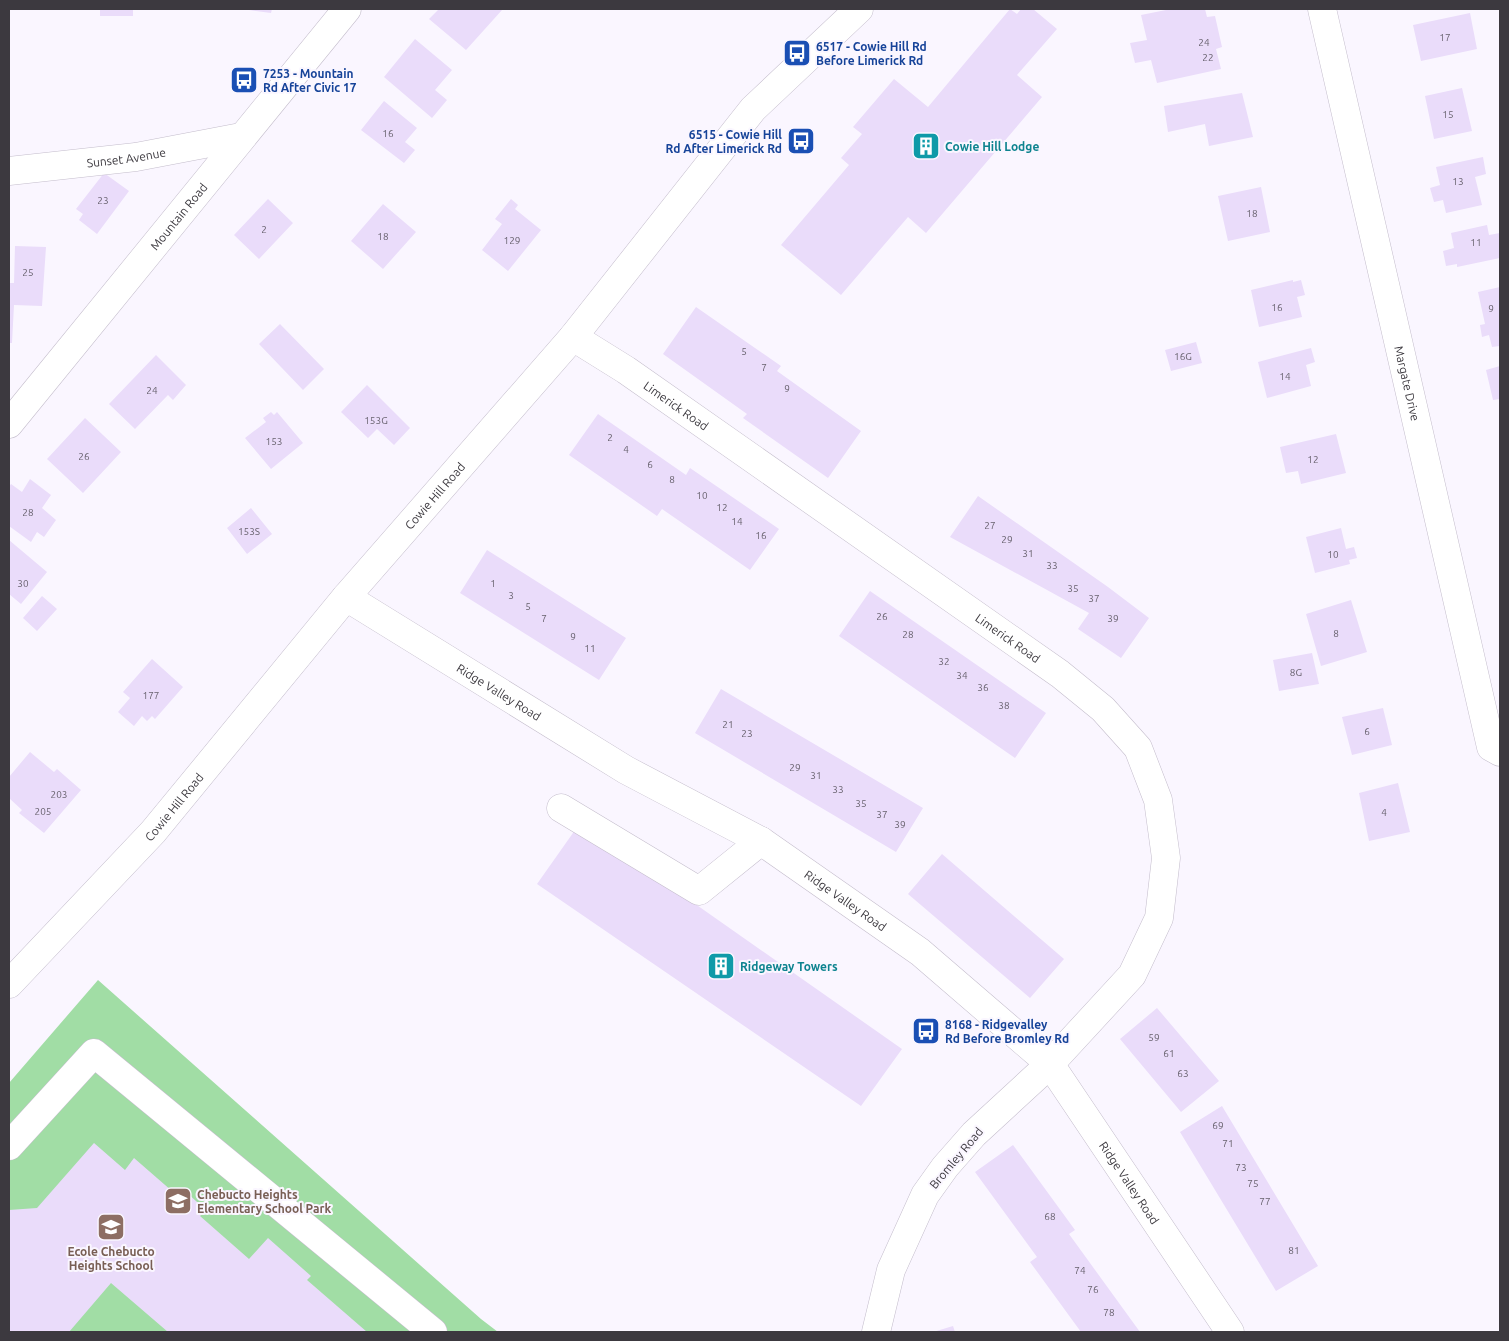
<svg xmlns="http://www.w3.org/2000/svg" width="1509" height="1341" font-family="Ubuntu,sans-serif">
	<style>
		.green { fill: #a1dda5 }
		.building { fill: #eadcfa }
		.lines { fill: none; stroke-linecap: round; stroke-linejoin: round }
		.minor-casing { stroke: #c4bdcc; stroke-width: 29 }
		.minor { stroke: #fff; stroke-width: 28 }
		.labels { text-anchor: middle; dominant-baseline: central; stroke-width: 4; stroke-linejoin: round; paint-order: stroke }
		.number-label { font-size: 10px; fill: #68626e }
		.transit-label { font-size: 12px; font-weight: bold; fill: #164399; stroke: #faf6ff; text-anchor: start }
		.culture-label { font-size: 12px; font-weight: bold; fill: #0d838f; stroke: #faf6ff; text-anchor: start }
		.street-label { font-size: 12px; fill: #3c393f; stroke: #faf6ff }
		.education-label { font-size: 12px; font-weight: bold; fill: #785e54; stroke: #faf6ff; text-anchor: start }
	</style>
	<rect width="100%" height="100%" fill="#faf6ff"/>
	<!-- green -->
	<path class="green" d="M98,980L481,1319L498,1332H9V1083Z"/>
	<!-- building -->
	<path class="building" d="M100,9H133V16H100Z
		M242,9H272L271,13Z
		M439,9H501L502,10L466,50L429,19Z
		M1010,9L1017,14L1021,9H1033L1057,29L1017,75L1042,97L926,233L908,217L841,295L781,245L849,165L841,158L862,134L853,127L894,79L928,107Z
		M1171,9H1205L1207,17L1215,16L1222,47L1216,49L1221,69L1157,83L1151,60L1135,63L1130,43L1147,40L1141,15Z
		M1470,13L1477,49L1421,61L1413,25Z
		M415,39L452,70L435,90L447,100L432,118L384,77Z
		M1462,88L1472,131L1434,139L1425,96Z
		M1242,93L1253,137L1209,146L1205,124L1168,132L1164,106Z
		M384,101L417,128L405,142L415,150L404,163L361,130Z
		M1483,157L1486,174L1475,177L1482,205L1446,213L1443,200L1434,202L1430,188L1440,185L1436,167Z
		M104,173L129,191L97,234L79,220L83,214L76,209Z
		M1261,187L1270,232L1228,241L1218,196Z
		M268,199L293,223L259,259L234,235Z
		M511,199L518,205L515,209L541,230L508,271L482,250L502,224L495,219Z
		M383,204L416,232L383,269L351,241Z
		M1487,225L1489,235L1500,233V258L1457,267V264L1446,266L1443,251L1454,248L1451,233Z
		M15,246L46,247L42,306L14,305L12,343H9V283H14Z
		M1293,280V282L1301,280L1305,295L1297,297L1302,317L1259,327L1251,290Z
		M1500,287V346L1492,347L1489,335L1482,337L1480,325L1485,324L1478,292Z
		M696,307L781,366L777,371L861,431L828,478L743,418L747,414L663,354Z
		M280,324L324,369L303,390L259,344Z
		M1196,342L1202,363L1171,371L1165,350Z
		M1311,348L1315,362L1306,365L1311,386L1267,398L1258,362Z
		M156,355L186,385L173,400L168,395L135,429L109,404Z
		M1500,366V399L1493,400L1486,370Z
		M367,385L410,428L394,445L377,429L368,438L341,412Z
		M271,412L274,415L277,412L303,443L271,469L245,438L266,422L263,418Z
		M598,414L686,475L690,468L779,529L750,570L662,509L657,516L569,455Z
		M85,418L121,452L83,493L47,459Z
		M1336,434L1346,473L1301,484L1298,471L1286,473L1280,447Z
		M30,479L51,495L42,508L56,520L44,537L37,532L31,542L9,526V487L11,484L22,492Z
		M978,496L1108,587L1149,618L1121,658L1078,629L1089,613L950,537Z
		M251,508L272,534L247,554L227,528Z
		M1341,528L1346,549L1354,547L1357,558L1349,560L1350,564L1315,573L1306,537Z
		M9,540L47,572L21,604L9,594Z
		M487,550L626,638L599,680L460,593Z
		M870,591L1046,713L1015,758L839,636Z
		M42,596L57,609L37,631L23,618Z
		M1351,600L1367,652L1321,666L1306,614Z
		M1312,653L1319,684L1279,691L1273,660Z
		M152,659L183,687L155,719L152,716L147,721L142,716L134,726L118,712L130,698L123,692Z
		M721,689L923,808L896,852L695,733Z
		M1383,708L1392,745L1352,755L1342,717Z
		M30,752L54,772L57,769L81,790L44,833L19,813L22,810L9,798V777Z
		M1398,783L1410,832L1369,841L1359,793Z
		M580,823L902,1049L861,1106L537,884Z
		M942,854L1064,959L1030,998L908,894Z
		M1157,1008L1219,1081L1181,1112L1120,1039Z
		M1222,1106L1318,1266L1276,1291L1180,1132Z
		M94,1143L125,1170L134,1158L180,1198L186,1192L206,1210L200,1216L249,1259L268,1238L311,1276L307,1280L367,1332H168L111,1283L69,1332H9V1210L37,1208Z
		M1013,1145L1075,1230L1069,1234L1140,1332H1081L1030,1262L1037,1257L975,1172Z
		M953,1326L955,1332H933Z"/>
	<g class="lines">
		<!-- minor casing -->
		<g class="minor-casing">
			<g id="minor">
				<path id="s1" d="M1322,9L1491,747L1500,752"/>
				<path id="s2" d="M9,171L136,157L241,137"/>
				<path id="s3" d="M573,337L626,370L1060,674L1103,709L1138,748L1158,800L1166,858L1159,918L1132,975L1050,1064L974,1134L945,1167L925,1195L891,1270L876,1332"/>
				<path id="s4" d="M9,424L347,9"/>
				<path id="s5" d="M346,597L626,770L761,841L920,952L1050,1064L1230,1332"/>
				<path d="M561,808L699,891L761,841"/>
				<path id="s6" d="M9,984L153,832L346,597L573,337L753,109L859,9"/>
				<path d="M9,1146L94,1053L433,1332"/>
			</g>
		</g>
		<!-- minor -->
		<use href="#minor" class="minor"/>
	</g>
	<!-- icons -->
	<defs>
		<g id="bus-square" transform="scale(1.4375)"><rect x="-9" y="-9" width="18" height="18" rx="4" fill="#1a4fb4" stroke="#faf6ff"/><path d="M-5-6H5V4H4V6H2V4H-2V6H-4V4H-5ZM-3.5-4V0h7V-4ZM-3.5 1.2v1.5H-2V1.2ZM2 1.2v1.5H3.5V1.2Z" fill="#fff"/></g>
		<g id="building-square" transform="scale(1.4375)"><rect x="-9" y="-9" width="18" height="18" rx="4" fill="#0f9aa8" stroke="#faf6ff"/><path d="M-4-6H4V6H1V3H-1V6H-4ZM-2.5-4.3h1.7v1.8h-1.7ZM.8-4.3h1.7v1.8H.8ZM-2.5-1h1.7V.8h-1.7ZM.8-1h1.7V.8H.8Z" fill="#fff"/></g>
		<g id="school-square" transform="scale(1.4375)"><rect x="-9" y="-9" width="18" height="18" rx="4" fill="#8d6e63" stroke="#faf6ff"/><path d="M0-5L7-2L0 1L-7-2ZM-4 1L0 2.5L4 1V4Q0 6-4 4Z" fill="#fff"/></g>
	</defs>
	<g fill-rule="evenodd">
		<use href="#bus-square" x="797" y="53"/>
		<use href="#bus-square" x="244" y="80"/>
		<use href="#bus-square" x="801" y="141"/>
		<use href="#building-square" x="926" y="146"/>
		<use href="#building-square" x="721" y="966"/>
		<use href="#bus-square" x="926" y="1031"/>
		<use href="#school-square" x="178" y="1201"/>
		<use href="#school-square" x="111" y="1227"/>
	</g>
	<g class="labels">
		<!-- number labels -->
		<g class="number-label">
			<text x="1445" y="37">17</text>
			<text x="1204" y="42">24</text>
			<text x="1208" y="57">22</text>
			<text x="1448" y="114">15</text>
			<text x="388" y="133">16</text>
			<text x="1458" y="181">13</text>
			<text x="103" y="200">23</text>
			<text x="1252" y="213">18</text>
			<text x="264" y="229">2</text>
			<text x="383" y="236">18</text>
			<text x="512" y="240">129</text>
			<text x="1476" y="242">11</text>
			<text x="28" y="272">25</text>
			<text x="1277" y="307">16</text>
			<text x="1491" y="308">9</text>
			<text x="744" y="351">5</text>
			<text x="1183" y="356">16G</text>
			<text x="764" y="367">7</text>
			<text x="1285" y="376">14</text>
			<text x="787" y="388">9</text>
			<text x="152" y="390">24</text>
			<text x="376" y="420">153G</text>
			<text x="610" y="437">2</text>
			<text x="274" y="441">153</text>
			<text x="626" y="449">4</text>
			<text x="84" y="456">26</text>
			<text x="1313" y="459">12</text>
			<text x="650" y="464">6</text>
			<text x="672" y="479">8</text>
			<text x="702" y="495">10</text>
			<text x="722" y="507">12</text>
			<text x="28" y="512">28</text>
			<text x="737" y="521">14</text>
			<text x="990" y="525">27</text>
			<text x="249" y="531">153S</text>
			<text x="761" y="535">16</text>
			<text x="1007" y="539">29</text>
			<text x="1028" y="553">31</text>
			<text x="1333" y="554">10</text>
			<text x="1052" y="565">33</text>
			<text x="23" y="583">30</text>
			<text x="493" y="583">1</text>
			<text x="1073" y="588">35</text>
			<text x="511" y="595">3</text>
			<text x="1094" y="598">37</text>
			<text x="528" y="606">5</text>
			<text x="882" y="616">26</text>
			<text x="544" y="618">7</text>
			<text x="1113" y="618">39</text>
			<text x="1336" y="633">8</text>
			<text x="908" y="634">28</text>
			<text x="573" y="636">9</text>
			<text x="590" y="648">11</text>
			<text x="944" y="661">32</text>
			<text x="1296" y="672">8G</text>
			<text x="962" y="675">34</text>
			<text x="983" y="687">36</text>
			<text x="151" y="695">177</text>
			<text x="1004" y="705">38</text>
			<text x="728" y="724">21</text>
			<text x="1367" y="731">6</text>
			<text x="747" y="733">23</text>
			<text x="795" y="767">29</text>
			<text x="816" y="775">31</text>
			<text x="838" y="789">33</text>
			<text x="59" y="794">203</text>
			<text x="861" y="803">35</text>
			<text x="43" y="811">205</text>
			<text x="1384" y="812">4</text>
			<text x="882" y="814">37</text>
			<text x="900" y="824">39</text>
			<text x="1154" y="1037">59</text>
			<text x="1169" y="1053">61</text>
			<text x="1183" y="1073">63</text>
			<text x="1218" y="1125">69</text>
			<text x="1228" y="1143">71</text>
			<text x="1241" y="1167">73</text>
			<text x="1253" y="1183">75</text>
			<text x="1265" y="1201">77</text>
			<text x="1050" y="1216">68</text>
			<text x="1294" y="1250">81</text>
			<text x="1080" y="1270">74</text>
			<text x="1093" y="1289">76</text>
			<text x="1109" y="1312">78</text>
		</g>
		<!-- transit labels -->
		<g class="transit-label">
			<text x="816" y="46">6517 - Cowie Hill Rd<tspan x="816" dy="14">Before Limerick Rd</tspan></text>
			<text x="263" y="73">7253 - Mountain<tspan x="263" dy="14">Rd After Civic 17</tspan></text>
			<text x="782" y="134" text-anchor="end">6515 - Cowie Hill<tspan x="782" dy="14">Rd After Limerick Rd</tspan></text>
			<text x="945" y="1024">8168 - Ridgevalley<tspan x="945" dy="14">Rd Before Bromley Rd</tspan></text>
		</g>
		<!-- culture labels -->
		<g class="culture-label">
			<text x="945" y="146">Cowie Hill Lodge</text>
			<text x="740" y="966">Ridgeway Towers</text>
		</g>
		<!-- street labels -->
		<g class="street-label">
			<text stroke="none"><textPath href="#s2" startOffset="118">Sunset Avenue</textPath></text>
			<text stroke="none"><textPath href="#s4" startOffset="268">Mountain Road</textPath></text>
			<text stroke="none"><textPath href="#s1" startOffset="384">Margate Drive</textPath></text>
			<text stroke="none"><textPath href="#s3" startOffset="124">Limerick Road</textPath></text>
			<text stroke="none"><textPath href="#s6" startOffset="648">Cowie Hill Road</textPath></text>
			<text stroke="none"><textPath href="#s3" startOffset="529">Limerick Road</textPath></text>
			<text stroke="none"><textPath href="#s5" startOffset="180">Ridge Valley Road</textPath></text>
			<text stroke="none"><textPath href="#s6" startOffset="242">Cowie Hill Road</textPath></text>
			<text stroke="none"><textPath href="#s5" startOffset="585">Ridge Valley Road</textPath></text>
			<text transform="translate(956 1158) rotate(-50)">Bromley Road</text>
			<text stroke="none"><textPath href="#s5" startOffset="990">Ridge Valley Road</textPath></text>
		</g>
		<!-- education labels -->
		<g class="education-label">
			<text x="197" y="1194">Chebucto Heights<tspan x="197" dy="14">Elementary School Park</tspan></text>
			<text x="111" y="1251" text-anchor="middle">Ecole Chebucto<tspan x="111" dy="14">Heights School</tspan></text>
		</g>
	</g>
	<!-- border -->
	<rect width="1509" height="1341" fill="none" stroke="#3c393f" stroke-width="20"/>
</svg>
